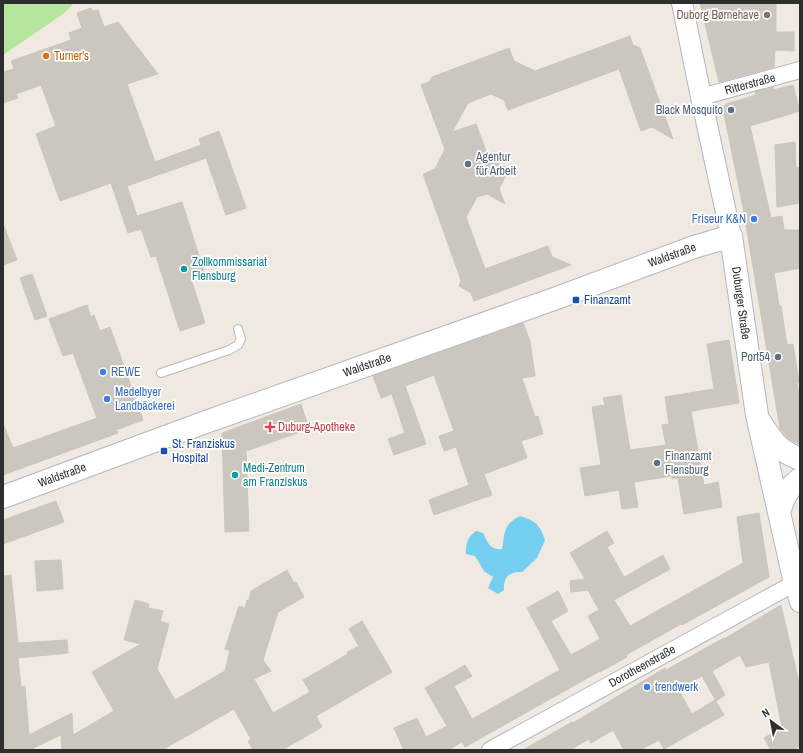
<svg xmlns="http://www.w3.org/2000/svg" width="803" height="753" font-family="'Archivo Narrow',sans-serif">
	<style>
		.green { fill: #b6e59e }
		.water { fill: #75cff0 }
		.building { fill: #cbc7bf; stroke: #cbc5ba }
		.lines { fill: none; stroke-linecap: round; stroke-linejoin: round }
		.service-casing { stroke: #b4b7c1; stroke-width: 10 }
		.minor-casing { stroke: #b4b7c1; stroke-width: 18 }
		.tertiary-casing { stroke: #b4b7c1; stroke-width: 22 }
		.secondary-casing { stroke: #b4b7c1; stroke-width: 24 }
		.service { stroke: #fff; stroke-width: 8 }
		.minor { stroke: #fff; stroke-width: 16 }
		.tertiary { stroke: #fff; stroke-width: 20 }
		.secondary { stroke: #fff; stroke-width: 22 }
		.education-dot { fill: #8d6e63; stroke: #fff; stroke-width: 1.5 }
		.food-dot { fill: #e8710a; stroke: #fff; stroke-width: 1.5 }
		.service-dot { fill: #5c6f8a; stroke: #fff; stroke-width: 1.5 }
		.shop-dot { fill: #3f7fe0; stroke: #fff; stroke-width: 1.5 }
		.culture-dot { fill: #0f9aa8; stroke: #fff; stroke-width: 1.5 }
		.transit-dot { fill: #1a4fb4; stroke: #fff; stroke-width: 1.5 }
		.health-dot { fill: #e0444e; stroke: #fff; stroke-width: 1.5 }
		.labels { text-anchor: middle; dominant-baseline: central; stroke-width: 3.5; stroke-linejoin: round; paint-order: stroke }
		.education-label { font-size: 12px; fill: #785e54; stroke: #fff; text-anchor: end }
		.food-label { font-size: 12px; fill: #c56008; stroke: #fff; text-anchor: start }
		.street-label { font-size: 12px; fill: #2e2e2e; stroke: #fff }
		.service-label { font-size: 12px; fill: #4e5e75; stroke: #fff; text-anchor: end }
		.shop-label { font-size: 12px; fill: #366cbe; stroke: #fff; text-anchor: start }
		.culture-label { font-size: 12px; fill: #0d838f; stroke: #fff; text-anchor: start }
		.transit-label { font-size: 12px; fill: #164399; stroke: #fff; text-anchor: start }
		.health-label { font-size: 12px; fill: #be3a42; stroke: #fff; text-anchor: start }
	</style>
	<rect width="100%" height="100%" fill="#efe9e1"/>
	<!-- green -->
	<path class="green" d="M3,3H74L63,14L3,55Z"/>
	<!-- water -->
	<path class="water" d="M520,516C536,521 540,525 545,540L537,558L522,572C510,571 503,577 504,590L498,594L488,588L493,577L484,571L475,556L466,554C465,544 468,537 476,531L483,533C488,542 489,550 502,549C505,532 503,525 520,516Z"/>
	<!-- building -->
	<path class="building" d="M700,3H776V32H794V51L775,50L774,67L719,82Z
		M91,8L92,11L98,10L104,27L118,22L158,74L127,84L155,162L201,145L199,139L219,131L246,208L226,215L206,158L127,186L137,216L182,202L205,275L191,279L205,323L180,331L156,256L151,257L141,229L128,233L111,183L60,201L36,134L56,126L41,85L16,94L18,98L3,103V72L14,69L11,61L71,40L69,33L82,28L77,13Z
		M630,36L633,45L640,48L673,139L652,127L641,131L619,69L508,110L504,100L491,94L468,103L452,132L476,124L489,159L509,169L499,189L505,204L487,194L477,197L466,217L485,269L548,246L552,257L571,265L474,301L471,293L459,286L461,280L423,174L435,169L445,149L421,85L429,82L432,77L509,48L514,61L535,71Z
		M793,85L800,111L750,126L771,218L782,216L784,230H800V268L774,273L779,306H781L787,345L793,344L799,382L797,383L800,402V445L789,439L780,429L743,207L723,109L726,104L756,95L755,92L773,87V90Z
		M795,142L796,168L800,167V203L777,207L775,145Z
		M3,226H4L17,260L3,265Z
		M32,274L47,316L35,320L20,278Z
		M87,305L91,317L94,315L100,331L110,327L143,420L116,430L118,433L3,475V426H4L13,448L97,418L73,353L63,356L49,319Z
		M523,323L530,341L535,376L522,378L535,417L538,416L543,434L521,441L527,458L484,474L492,495L434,515L429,500L469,485L456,447L444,451L439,436L454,431L434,375L405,386L426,444L394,455L388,439L405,433L392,394L381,398L373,376Z
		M729,340L739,403L691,411L704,485L718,482L722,507L684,514L678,478L672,479V476L634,482L638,507L622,509L619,490L585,496L580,468L601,465L592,407L605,405L603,398L621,395L630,450L666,445L662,425L669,424L665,397L714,389L707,344Z
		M301,404L309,429L246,451L249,531L225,532L222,433Z
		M56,501L64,522L3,544V520Z
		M759,513L769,577L682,625L681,624L626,655L627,657L600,672V671L465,747L462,742L448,750H404L394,728L417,718L426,737L447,726L425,688L465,665L472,676L454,686L472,719L560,670L527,608L558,591L568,611L551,621L571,655L600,639L588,616L599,610L588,590L571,592L570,581L585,579L570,553L607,531L614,543L607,547L624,577L632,573L633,575V572L663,555L670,569L614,600L630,626L743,563L737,517Z
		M61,560L63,589L37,591L35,561Z
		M287,570L294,583L296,582L304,597L278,612L263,660L271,671L254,679L273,713L310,692L303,680L348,654L347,652L359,646L349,629L362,621L392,672L316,716L322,727L282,750H253L248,741L251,739L234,709L162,750H62L61,735L29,750H3V576L11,575L18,643L67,640L68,653L18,658L21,687L25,686L29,735L72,713L73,735L114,711L92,672L141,644L124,640L135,600L149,604L148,608L163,611L160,621L169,624L157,669L175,700L225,671L230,651L225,649L239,606L245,608L247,600H249L251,591Z
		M781,605L800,687V746L793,750H771L764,738L782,727L769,662L746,667L740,655L712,671L725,695L716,701L702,676L678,689L692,714L715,700L724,715L664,749L659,740L640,750H624L613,730L591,743L589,739L570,750H523L572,722L573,723L665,668L666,670L724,638V639Z"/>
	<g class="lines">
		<!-- service casing -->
		<g class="service-casing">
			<path id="service" d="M161,373L229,350L238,345L241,339L238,329"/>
		</g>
		<!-- minor casing -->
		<g class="minor-casing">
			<path id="minor" d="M701,97L800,70
				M490,750L795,583"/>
		</g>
		<!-- tertiary casing -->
		<g class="tertiary-casing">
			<path id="tertiary" d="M682,3L701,97L731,236
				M795,583L800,602"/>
		</g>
		<!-- secondary casing -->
		<g class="secondary-casing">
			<path id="secondary" d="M761,423C772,441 779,451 800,459
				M3,497L203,423L554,299L694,247L731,236L757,415L795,583L800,581
				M779,512C784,497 787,489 800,479"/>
		</g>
		<!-- service -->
		<use href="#service" class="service"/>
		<!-- minor -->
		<use href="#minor" class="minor"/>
		<!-- tertiary -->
		<use href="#tertiary" class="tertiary"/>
		<!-- secondary -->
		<use href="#secondary" class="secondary"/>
	</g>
	<!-- markers -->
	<circle class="education-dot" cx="767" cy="15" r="4"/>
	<circle class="food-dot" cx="46" cy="56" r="4"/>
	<g class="service-dot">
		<circle cx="731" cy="110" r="4"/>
		<circle cx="468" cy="164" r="4"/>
		<circle cx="778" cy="357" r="4"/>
		<circle cx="657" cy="463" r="4"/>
	</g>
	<g class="shop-dot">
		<circle cx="754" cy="219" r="4"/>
		<circle cx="103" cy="372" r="4"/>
		<circle cx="107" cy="399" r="4"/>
		<circle cx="647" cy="687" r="4"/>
	</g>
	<g class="culture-dot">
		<circle cx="184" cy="269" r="4"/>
		<circle cx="235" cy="475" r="4"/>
	</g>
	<g class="transit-dot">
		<rect x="572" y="296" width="8" height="8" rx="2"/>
		<rect x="160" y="447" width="8" height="8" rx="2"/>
	</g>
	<path class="health-dot" d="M268 421h4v4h4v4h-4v4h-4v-4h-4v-4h4z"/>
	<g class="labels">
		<!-- education labels -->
		<g class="education-label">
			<text x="759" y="15">Duborg Børnehave</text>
		</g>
		<!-- food labels -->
		<g class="food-label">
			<text x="54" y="56">Turner's</text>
		</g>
		<!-- street labels -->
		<g class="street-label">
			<text transform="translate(750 84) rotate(-15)">Ritterstraße</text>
			<text transform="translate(672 255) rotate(-20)">Waldstraße</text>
			<text transform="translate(741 303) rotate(82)">Duburger Straße</text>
			<text transform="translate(367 365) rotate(-19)">Waldstraße</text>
			<text transform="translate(62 475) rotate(-20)">Waldstraße</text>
			<text transform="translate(642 666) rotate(-29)">Dorotheenstraße</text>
		</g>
		<!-- service labels -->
		<g class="service-label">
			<text x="723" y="110">Black Mosquito</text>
			<text x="476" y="157" text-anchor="start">Agentur<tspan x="476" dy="14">für Arbeit</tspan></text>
			<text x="770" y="357">Port54</text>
			<text x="665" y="456" text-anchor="start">Finanzamt<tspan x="665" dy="14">Flensburg</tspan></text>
		</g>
		<!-- shop labels -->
		<g class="shop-label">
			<text x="746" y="219" text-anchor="end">Friseur K&amp;N</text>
			<text x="111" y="372">REWE</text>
			<text x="115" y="392">Medelbyer<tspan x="115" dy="14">Landbäckerei</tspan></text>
			<text x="655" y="687">trendwerk</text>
		</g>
		<!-- culture labels -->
		<g class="culture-label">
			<text x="192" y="262">Zollkommissariat<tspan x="192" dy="14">Flensburg</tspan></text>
			<text x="243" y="468">Medi-Zentrum<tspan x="243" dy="14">am Franziskus</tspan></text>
		</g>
		<!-- transit labels -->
		<g class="transit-label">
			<text x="584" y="300">Finanzamt</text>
			<text x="172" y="444">St. Franziskus<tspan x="172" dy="14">Hospital</tspan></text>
		</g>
		<!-- health labels -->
		<g class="health-label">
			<text x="278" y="427">Duburg-Apotheke</text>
		</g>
	</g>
	<!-- border -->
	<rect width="803" height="753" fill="none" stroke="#2e2e2e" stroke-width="8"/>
	<!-- north arrow -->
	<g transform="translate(771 721) rotate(328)" stroke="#ffffff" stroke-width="3" paint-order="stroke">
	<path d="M0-3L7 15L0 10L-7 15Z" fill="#2e2e2e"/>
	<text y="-6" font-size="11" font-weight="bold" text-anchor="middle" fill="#2e2e2e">N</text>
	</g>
</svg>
